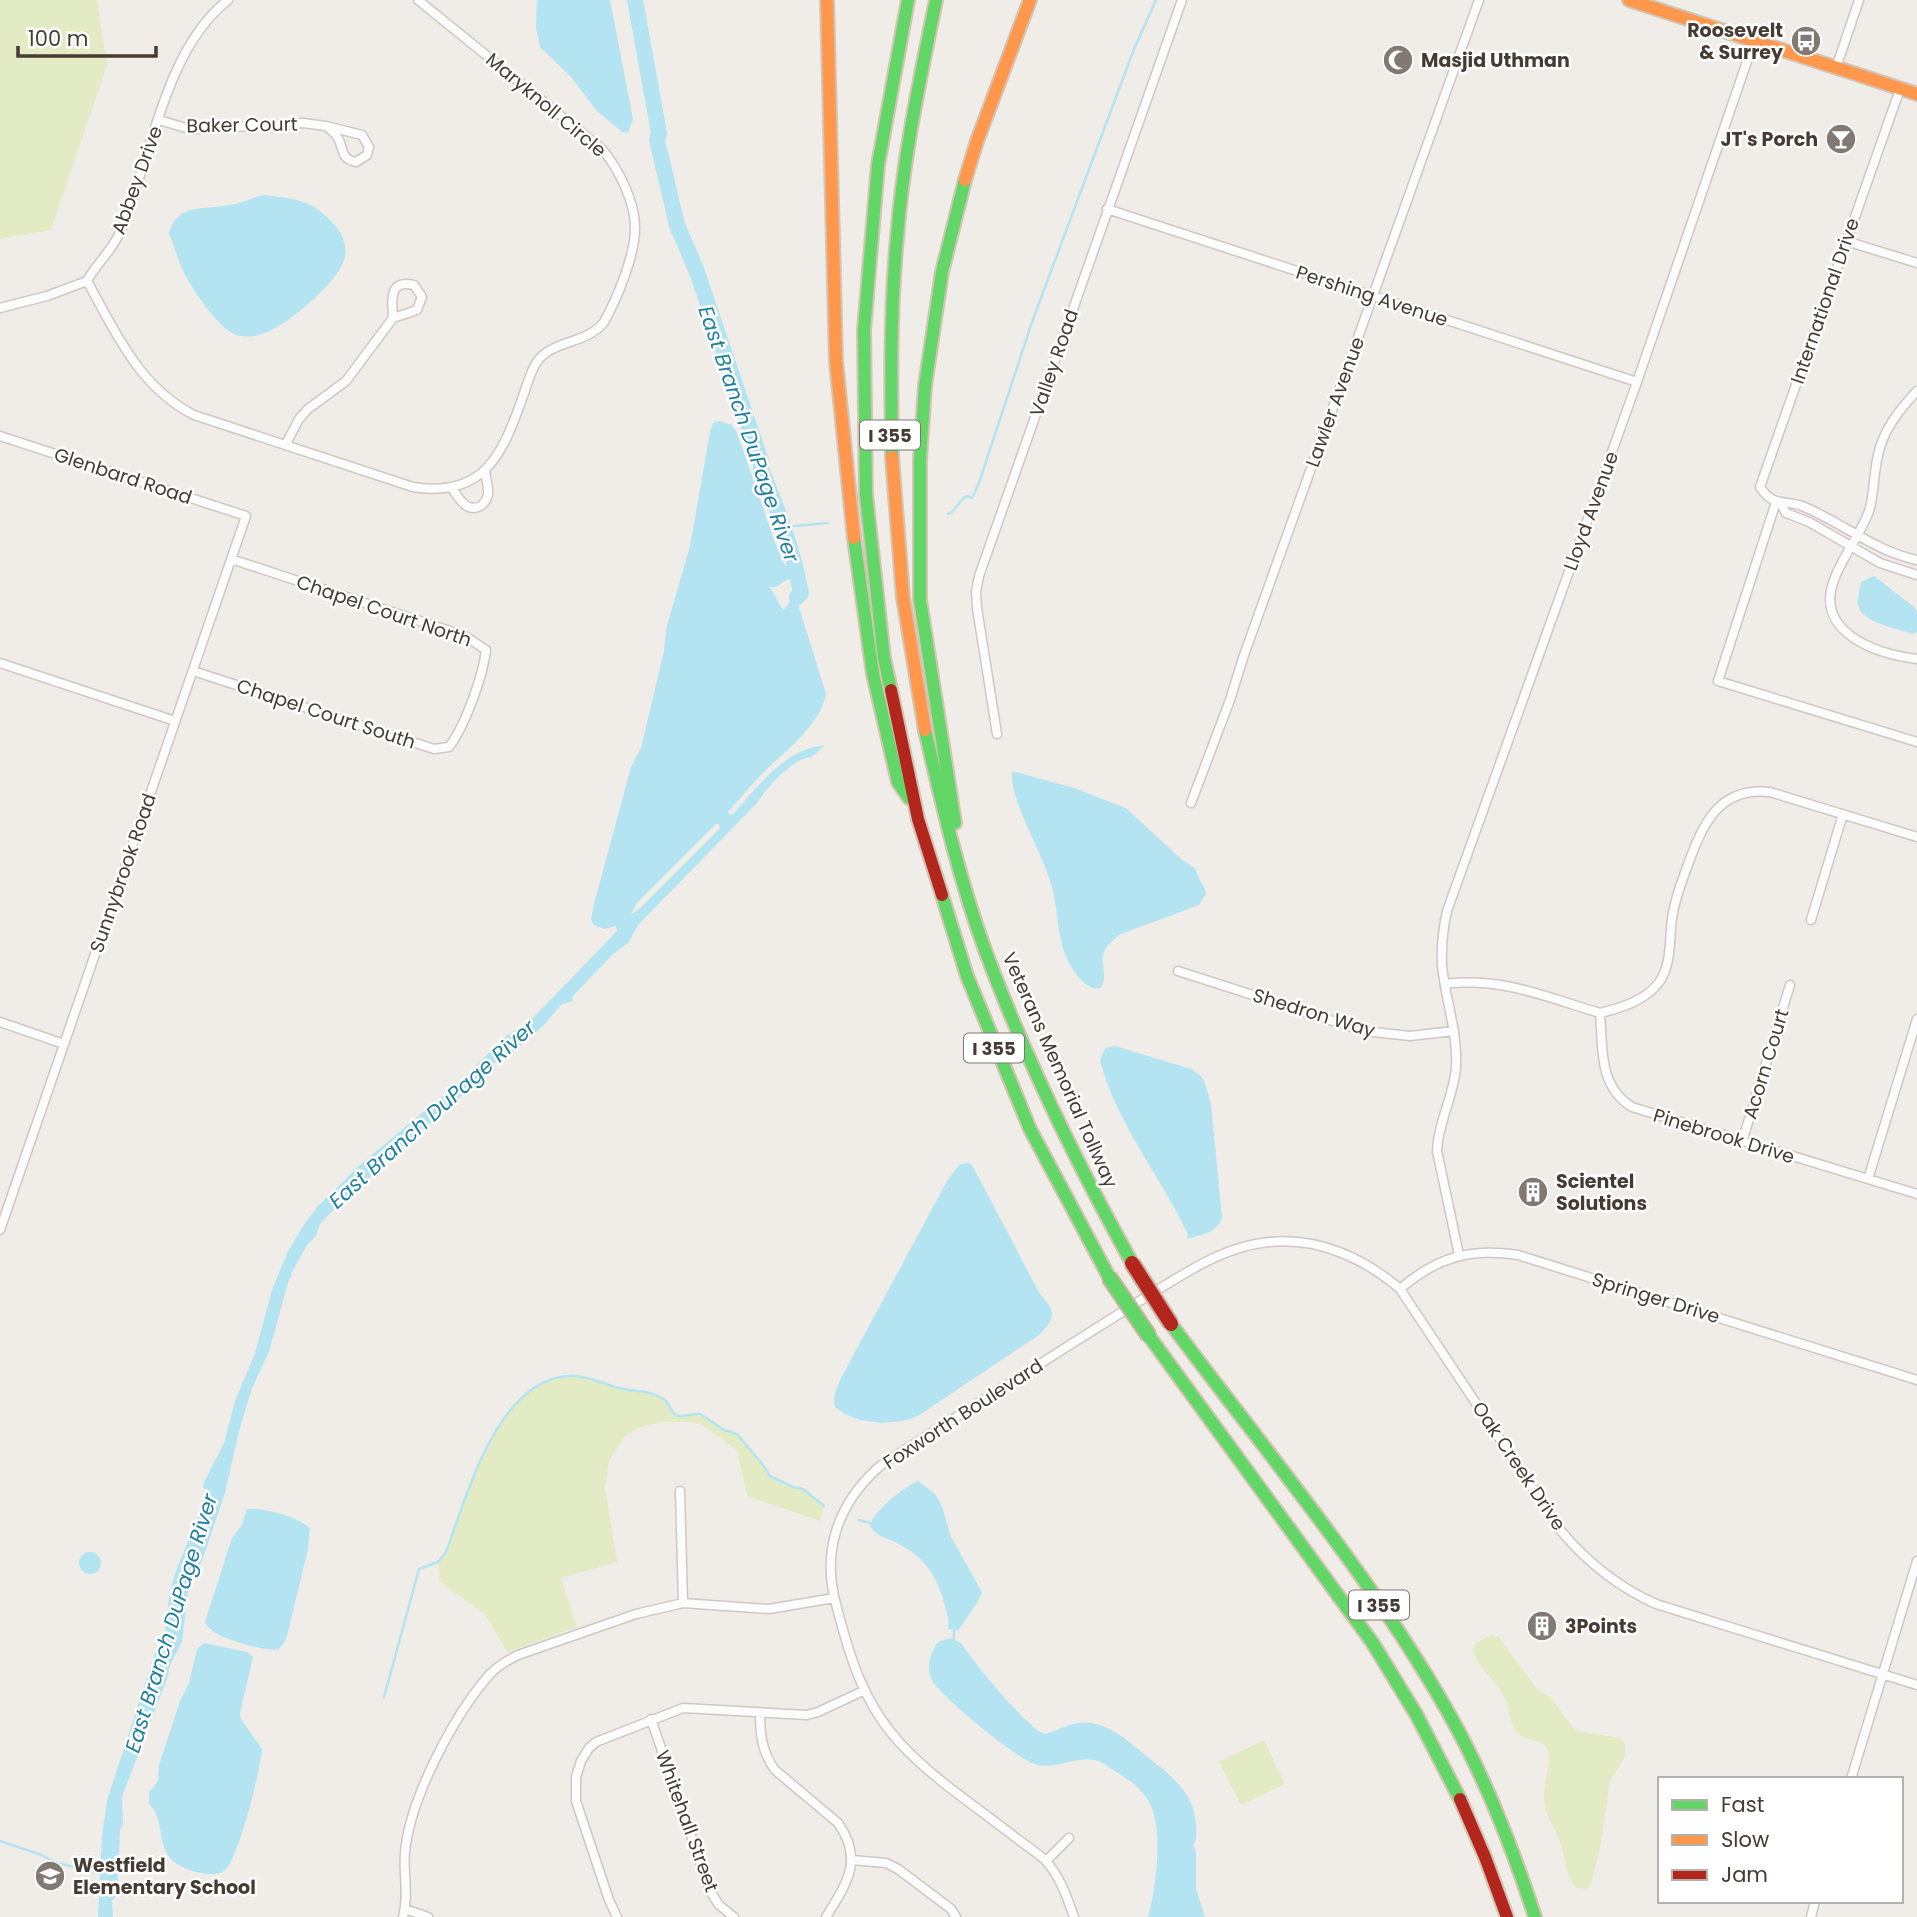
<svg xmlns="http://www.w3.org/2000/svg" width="1917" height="1917" font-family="Poppins,sans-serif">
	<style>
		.green { fill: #e3ebc5 }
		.water { fill: #b4e4f1; fill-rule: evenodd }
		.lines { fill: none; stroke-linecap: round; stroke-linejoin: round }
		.stream { stroke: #b4e4f1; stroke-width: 2.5 }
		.river { stroke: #b4e4f1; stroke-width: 16 }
		.street-casing { stroke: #ccc8c4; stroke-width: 11 }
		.fast-casing { stroke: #d3c4b4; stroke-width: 16 }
		.slow-casing { stroke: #d3c4b4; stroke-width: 16 }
		.jam-casing { stroke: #d3c4b4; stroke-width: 16 }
		.street { stroke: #fdfcfc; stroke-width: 8 }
		.fast { stroke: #63d668; stroke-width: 12 }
		.slow { stroke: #ff974d; stroke-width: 12 }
		.jam { stroke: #b3261e; stroke-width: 12 }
		.fast-bridge-casing { stroke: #cab4a1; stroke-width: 18; stroke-linecap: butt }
		.jam-bridge-casing { stroke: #cab4a1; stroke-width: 18; stroke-linecap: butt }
		.fast-bridge { stroke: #63d668; stroke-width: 14 }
		.jam-bridge { stroke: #b3261e; stroke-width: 14 }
		.labels { text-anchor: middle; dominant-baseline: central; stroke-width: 5; stroke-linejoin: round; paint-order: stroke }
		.shield { fill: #fff; stroke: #7e7670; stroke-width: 2 }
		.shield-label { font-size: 18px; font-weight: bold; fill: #463b33 }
		.poi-label { font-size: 19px; font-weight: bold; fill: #463b33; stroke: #fff; text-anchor: start }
		.street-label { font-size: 19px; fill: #463b33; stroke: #fff }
		.water-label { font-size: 21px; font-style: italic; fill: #22809f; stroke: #fff }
	</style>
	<rect width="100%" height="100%" fill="#f0ece8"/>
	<!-- green -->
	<path class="green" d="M0,0H97L107,65L51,230L0,239Z
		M576,1376L617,1388L653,1394L666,1401L674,1414L678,1416L694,1413L707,1417L724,1430L737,1434L743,1439L763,1465L770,1476L793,1487L803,1489L824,1506L820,1521L747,1496L737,1450L701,1424L692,1422H663L641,1427L626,1435L609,1460L605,1488L617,1562L561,1578L577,1627L507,1652L485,1614L440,1582L438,1562L446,1552C463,1507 486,1430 521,1397C536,1383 556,1378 576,1376Z
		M1492,1635L1499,1637L1536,1688L1551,1698L1573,1728L1582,1732L1621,1738L1625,1744V1757L1610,1781L1602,1837L1592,1882L1588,1889L1577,1888C1564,1877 1566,1855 1559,1839C1554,1826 1544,1814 1544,1800C1543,1786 1551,1763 1548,1752C1544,1737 1526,1742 1517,1733C1509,1725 1510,1709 1505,1699C1497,1680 1479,1669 1472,1650L1477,1642Z
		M1264,1740L1285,1784L1241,1805L1219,1762Z"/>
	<!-- water -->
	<path class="water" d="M537,0H610L633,119L628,133L622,132L596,110L571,77L540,47L536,28Z
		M263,195C280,197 299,198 314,207C332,218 353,241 343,263C335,284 286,326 265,333C255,337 244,338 234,334C218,327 192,289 184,273C178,260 174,246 169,233C178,202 206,210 230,205C241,203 252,198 263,195Z
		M719,421L732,425L737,433L777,548L785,565L804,582L798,595L799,607L826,694C819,728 784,751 761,775C749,787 739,800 728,812L729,815L733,814C759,786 784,749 825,745L812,757C794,757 767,787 757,803L639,924L628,943L613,954L572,997L573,1001L562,1004L543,1026L510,1055L492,1064L487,1074L373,1172L369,1179L347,1196L320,1224L316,1236L307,1245L291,1274L292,1277L289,1279L269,1352L252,1388L239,1431L225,1493L203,1558L188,1592L182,1642L170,1665L167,1679L122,1797L123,1824L120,1830L119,1855L116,1862L119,1886L117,1895L112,1901L113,1917H98L102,1835L107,1800L156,1650C169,1634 166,1617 169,1598C174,1563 196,1533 203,1499L205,1501L209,1498L208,1489H204L203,1484L224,1443L235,1401L255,1353L272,1290L288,1251L305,1223L318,1206L362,1163L456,1085L505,1037L531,1020L617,931L616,926L604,929L594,925L591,919L594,904L631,767L641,748L664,651L666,629L690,546L710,432L713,423ZM788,579L793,581C795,592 791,603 783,610L770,587H776ZM716,824H719L720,828L638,910L631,914L637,903Z
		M1874,576L1914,607L1917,612V632L1913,634C1897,628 1861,623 1858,605C1857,598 1860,589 1861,582Z
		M1012,771L1074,788L1126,808L1181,859L1196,869C1197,879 1205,884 1206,894L1199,905L1121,934C1088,957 1112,966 1101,988C1087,991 1075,974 1069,963C1056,938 1059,910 1051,884C1043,853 1009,800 1012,771Z
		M1115,1046L1191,1069L1200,1075L1205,1083L1211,1104L1222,1218C1215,1235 1201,1234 1187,1239L1188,1234C1160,1175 1116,1123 1100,1060L1105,1048Z
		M969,1163L972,1165L1040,1294C1055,1311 1057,1317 1040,1334L918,1416L903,1421L882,1423L860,1420L845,1414L834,1406L835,1392L841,1378L947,1181L960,1164Z
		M918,1481L935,1494L942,1506L951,1537L982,1592C980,1601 964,1621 958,1631L948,1629C950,1619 946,1612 944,1602C936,1574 924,1557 897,1543C886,1538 877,1537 870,1526C873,1511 904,1487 918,1481Z
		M247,1509C266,1508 296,1516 310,1528L308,1549L289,1628L285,1642L278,1650C261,1650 210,1638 205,1622L232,1538L241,1526Z
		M79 1563a11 11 0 1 1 22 0a11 11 0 1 1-22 0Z
		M950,1638L961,1643C973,1661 1028,1730 1045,1734C1062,1729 1074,1720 1092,1723C1111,1726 1128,1741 1143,1753C1167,1773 1194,1790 1196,1824C1196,1832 1198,1839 1193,1845L1196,1851V1889L1205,1917H1148C1156,1890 1164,1827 1149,1802C1141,1788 1131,1781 1118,1773C1111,1769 1103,1762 1095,1760C1074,1756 1052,1772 1032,1763C1014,1756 936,1693 931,1678C926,1666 931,1652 938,1642Z
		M204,1643L247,1652L253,1657L240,1713L241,1719L262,1749C261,1768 238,1862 224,1871C213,1879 183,1870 173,1861C156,1846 165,1818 149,1804V1792L158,1781L159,1765L180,1701L189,1683L197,1649Z"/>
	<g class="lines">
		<!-- stream -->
		<path class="stream" d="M948,514C957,511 958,500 967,496L972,498L979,483L1032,322L1134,49L1156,0
			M782,527L828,523
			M859,1520L870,1523
			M954,1639V1631
			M384,1697L419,1569L438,1562L446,1552C467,1496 498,1375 573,1376C587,1376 602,1383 615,1387C625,1390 636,1391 646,1392C653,1394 661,1396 666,1401C671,1406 671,1415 679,1416C686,1417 693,1413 700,1414L724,1430L737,1434L763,1465L770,1476L793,1487L803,1489L824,1506
			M0,1841L39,1854L55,1862L103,1875"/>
		<!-- river -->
		<path class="river" d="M635,0L659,133L657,140L677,225L697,272L761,461V469C778,510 793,550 801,593L797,597"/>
		<!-- street casing -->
		<g class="street-casing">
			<path id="street" d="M1836,68L1859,0
				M1900,89L1760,487C1774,508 1784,499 1802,506C1842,522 1874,551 1917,560
				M159,120L186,128L199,129L303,123L326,126C331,130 336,134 339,140C344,151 341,159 356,162L367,155L369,147L362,135L326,126
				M1107,209L1637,382
				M1846,241L1917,263
				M87,281C116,333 139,387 194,415L413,487C483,498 502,456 522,399C527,386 530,370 539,359C556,340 588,343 604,322C617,299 635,255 635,229C636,203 618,168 602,149L418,0
				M0,308L47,296L87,281C96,264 112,251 120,232C151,160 164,50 228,0
				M1917,391C1900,409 1883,430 1878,455C1874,472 1874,491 1870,508C1863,531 1842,557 1834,580C1814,633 1877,654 1917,659
				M0,436L246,516L0,1230
				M286,444L299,419L308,409L346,381L393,318L417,310L422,297L414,285C388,279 392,301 393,318
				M451,487C458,497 467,515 482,505C485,502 487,499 488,495C489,488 486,479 485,471
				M1776,502L1718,681L1917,742
				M1781,504L1786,513L1809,522L1880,563L1917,575
				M0,663L175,721
				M193,671L434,749L449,747C465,726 483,676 486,650L465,636L231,559
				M997,734L977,608L976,592L979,576L1182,0
				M1191,803L1230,700L1243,658L1479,0
				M1811,920L1843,814
				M1178,971L1364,1031L1410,1036L1454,1031
				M1445,984C1504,977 1545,997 1600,1013
				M1600,1013C1621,1008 1647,1000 1660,981C1672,962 1669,940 1672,919C1674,901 1681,884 1687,867C1702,827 1717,786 1770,792L1917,837
				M1600,1013C1603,1048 1598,1086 1632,1107L1917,1194
				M0,1022L64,1044
				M1742,1142L1790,985
				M1868,1179L1917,1019
				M1459,1255L1437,1151C1438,1122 1454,1096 1456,1067C1458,1032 1445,999 1442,965C1441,946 1443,929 1447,911L1637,382L1754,41
				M1400,1289C1437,1257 1470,1248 1518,1255L1917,1380
				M680,1491L683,1603
				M760,1713C760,1735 762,1752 775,1770L838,1823C864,1860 847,1883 826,1917
				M651,1719L710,1891L719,1905L734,1917
				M1851,1779L1917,1561
				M852,1860L886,1863L898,1869L951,1909L956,1917
				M1046,1861L1069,1838
				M405,1909L428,1917
				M403,1917C409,1895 403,1874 405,1852C410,1798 455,1713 491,1673C499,1665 508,1660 518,1655L636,1614L683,1603L769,1609L834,1598
				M617,1917L609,1900L576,1801V1777L581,1761L589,1748L596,1742L683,1708L807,1715L818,1712L863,1691
				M1074,1917C1067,1897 1060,1876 1045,1860C1035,1851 1022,1843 1011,1834C974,1805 932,1778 900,1743C863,1703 849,1655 836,1604C821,1550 839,1502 880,1466C942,1425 1006,1386 1068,1346C1097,1328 1125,1310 1154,1292C1190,1270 1226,1246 1269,1242C1318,1237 1364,1258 1400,1289L1561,1531C1588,1563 1618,1587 1656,1604L1917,1685
				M1811,1917L1815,1901"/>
		</g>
		<!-- fast casing -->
		<g class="fast-casing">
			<path id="fast" d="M892,457C891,384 890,311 897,238C903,157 920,79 936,0
				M854,538L873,674L898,782L909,798
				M891,690L884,658L866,495L864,330L878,165L908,0
				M925,730C942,804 959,879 985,950C1025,1058 1076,1162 1132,1263
				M955,823L920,600V459L925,386L942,272L965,180
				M942,895L967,976L1030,1129L1109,1277
				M1171,1324C1265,1451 1370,1574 1448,1712C1485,1777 1512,1846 1535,1917
				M1149,1336L1372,1642L1416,1714L1460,1799"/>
		</g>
		<!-- slow casing -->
		<g class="slow-casing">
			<path id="slow" d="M827,0L836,361L854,538
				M1629,0L1917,94
				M965,180L977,141L1030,0
				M892,457L903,597L925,730"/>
		</g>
		<!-- jam casing -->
		<g class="jam-casing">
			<path id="jam" d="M891,690L918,819L942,895
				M1460,1799L1485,1857L1507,1917"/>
		</g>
		<!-- street -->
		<use href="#street" class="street"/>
		<!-- fast -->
		<use href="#fast" class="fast"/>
		<!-- slow -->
		<use href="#slow" class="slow"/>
		<!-- jam -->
		<use href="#jam" class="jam"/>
		<!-- fast-bridge casing -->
		<g class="fast-bridge-casing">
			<path id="fast-bridge" d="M1109,1277L1149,1336"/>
		</g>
		<!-- jam-bridge casing -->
		<g class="jam-bridge-casing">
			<path id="jam-bridge" d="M1132,1263L1171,1324"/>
		</g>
		<!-- fast-bridge -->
		<use href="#fast-bridge" class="fast-bridge"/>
		<!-- jam-bridge -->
		<use href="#jam-bridge" class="jam-bridge"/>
	</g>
	<!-- icons -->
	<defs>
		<g id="bus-disc" transform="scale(1.575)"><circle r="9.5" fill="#827972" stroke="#fff"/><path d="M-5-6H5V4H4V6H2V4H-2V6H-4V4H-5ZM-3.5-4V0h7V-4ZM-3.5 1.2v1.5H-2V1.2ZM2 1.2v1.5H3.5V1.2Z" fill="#fff"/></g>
		<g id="mosque-disc" transform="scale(1.575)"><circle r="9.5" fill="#827972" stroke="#fff"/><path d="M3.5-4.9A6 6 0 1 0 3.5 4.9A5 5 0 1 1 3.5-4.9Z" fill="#fff"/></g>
		<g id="bar-disc" transform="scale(1.575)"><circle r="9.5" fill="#827972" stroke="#fff"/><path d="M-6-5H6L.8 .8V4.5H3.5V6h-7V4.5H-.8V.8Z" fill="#fff"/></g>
		<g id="building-disc" transform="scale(1.575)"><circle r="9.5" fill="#827972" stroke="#fff"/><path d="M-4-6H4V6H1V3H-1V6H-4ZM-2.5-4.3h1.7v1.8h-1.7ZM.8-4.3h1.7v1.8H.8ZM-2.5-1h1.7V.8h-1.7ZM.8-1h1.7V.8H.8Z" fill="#fff"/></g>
		<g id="school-disc" transform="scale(1.575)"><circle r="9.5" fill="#827972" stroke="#fff"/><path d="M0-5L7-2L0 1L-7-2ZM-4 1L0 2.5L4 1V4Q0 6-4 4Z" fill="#fff"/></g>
	</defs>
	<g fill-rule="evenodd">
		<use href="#bus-disc" x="1806" y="41"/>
		<use href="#mosque-disc" x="1398" y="60"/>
		<use href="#bar-disc" x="1841" y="139"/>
		<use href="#building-disc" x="1533" y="1192"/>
		<use href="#building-disc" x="1542" y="1626"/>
		<use href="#school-disc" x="50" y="1876"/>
	</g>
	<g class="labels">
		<!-- shield labels -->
		<g class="shield">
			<rect x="860" y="420.5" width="60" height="29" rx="5"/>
			<rect x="964" y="1033.5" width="60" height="29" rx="5"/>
			<rect x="1349" y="1590.5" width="60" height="29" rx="5"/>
		</g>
		<g class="shield-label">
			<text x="890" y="435">I 355</text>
			<text x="994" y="1048">I 355</text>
			<text x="1379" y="1605">I 355</text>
		</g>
		<!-- poi labels -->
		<g class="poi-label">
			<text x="1783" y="30" text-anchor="end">Roosevelt<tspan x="1783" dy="22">&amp; Surrey</tspan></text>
			<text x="1421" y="60">Masjid Uthman</text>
			<text x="1818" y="139" text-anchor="end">JT's Porch</text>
			<text x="1556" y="1181">Scientel<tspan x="1556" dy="22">Solutions</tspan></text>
			<text x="1565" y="1626">3Points</text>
			<text x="73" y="1865">Westfield<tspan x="73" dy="22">Elementary School</tspan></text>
		</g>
		<!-- street labels -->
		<g class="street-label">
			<text transform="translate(546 105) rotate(40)">Maryknoll Circle</text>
			<text transform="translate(242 125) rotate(-1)">Baker Court</text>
			<text transform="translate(137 180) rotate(-70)">Abbey Drive</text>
			<text transform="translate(1372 296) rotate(18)">Pershing Avenue</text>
			<text transform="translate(1825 301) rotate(-71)">International Drive</text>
			<text transform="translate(1054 363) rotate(-71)">Valley Road</text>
			<text transform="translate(1335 402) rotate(-70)">Lawler Avenue</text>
			<text transform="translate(123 476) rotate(18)">Glenbard Road</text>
			<text transform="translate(1591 511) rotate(-70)">Lloyd Avenue</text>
			<text transform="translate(384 611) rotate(19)">Chapel Court North</text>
			<text transform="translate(326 714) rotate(18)">Chapel Court South</text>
			<text transform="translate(123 873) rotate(-71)">Sunnybrook Road</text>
			<text transform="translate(1314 1013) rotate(17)">Shedron Way</text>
			<text transform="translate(1766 1064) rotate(-73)">Acorn Court</text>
			<text transform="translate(1060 1070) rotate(66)">Veterans Memorial Tollway</text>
			<text transform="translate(1724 1136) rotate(17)">Pinebrook Drive</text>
			<text transform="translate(1656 1298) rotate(17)">Springer Drive</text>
			<text transform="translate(963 1414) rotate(-33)">Foxworth Boulevard</text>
			<text transform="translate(1519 1466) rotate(56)">Oak Creek Drive</text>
			<text transform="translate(687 1821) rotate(70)">Whitehall Street</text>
		</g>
		<!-- water labels -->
		<g class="water-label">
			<text transform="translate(749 434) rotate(71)">East Branch DuPage River</text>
			<text transform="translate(432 1114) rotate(-42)">East Branch DuPage River</text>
			<text transform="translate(171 1623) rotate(-73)">East Branch DuPage River</text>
		</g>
	</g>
	<!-- legend -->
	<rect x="1658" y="1777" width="245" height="126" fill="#ffffff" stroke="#b5b1ad" stroke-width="2"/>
	<rect x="1672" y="1800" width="35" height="10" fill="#63d668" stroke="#b5b1ad" stroke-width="2"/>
	<text x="1721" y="1812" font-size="21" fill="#463b33">Fast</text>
	<rect x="1672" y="1835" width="35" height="10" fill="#ff974d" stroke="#b5b1ad" stroke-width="2"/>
	<text x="1721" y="1847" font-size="21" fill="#463b33">Slow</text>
	<rect x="1672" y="1870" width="35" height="10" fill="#b3261e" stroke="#b5b1ad" stroke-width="2"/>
	<text x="1721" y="1882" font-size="21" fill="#463b33">Jam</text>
	<!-- scale -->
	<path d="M18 46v10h138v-10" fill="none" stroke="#463b33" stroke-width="3.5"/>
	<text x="28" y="46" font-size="21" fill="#463b33" stroke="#ffffff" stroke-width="5" paint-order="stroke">100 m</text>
</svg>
